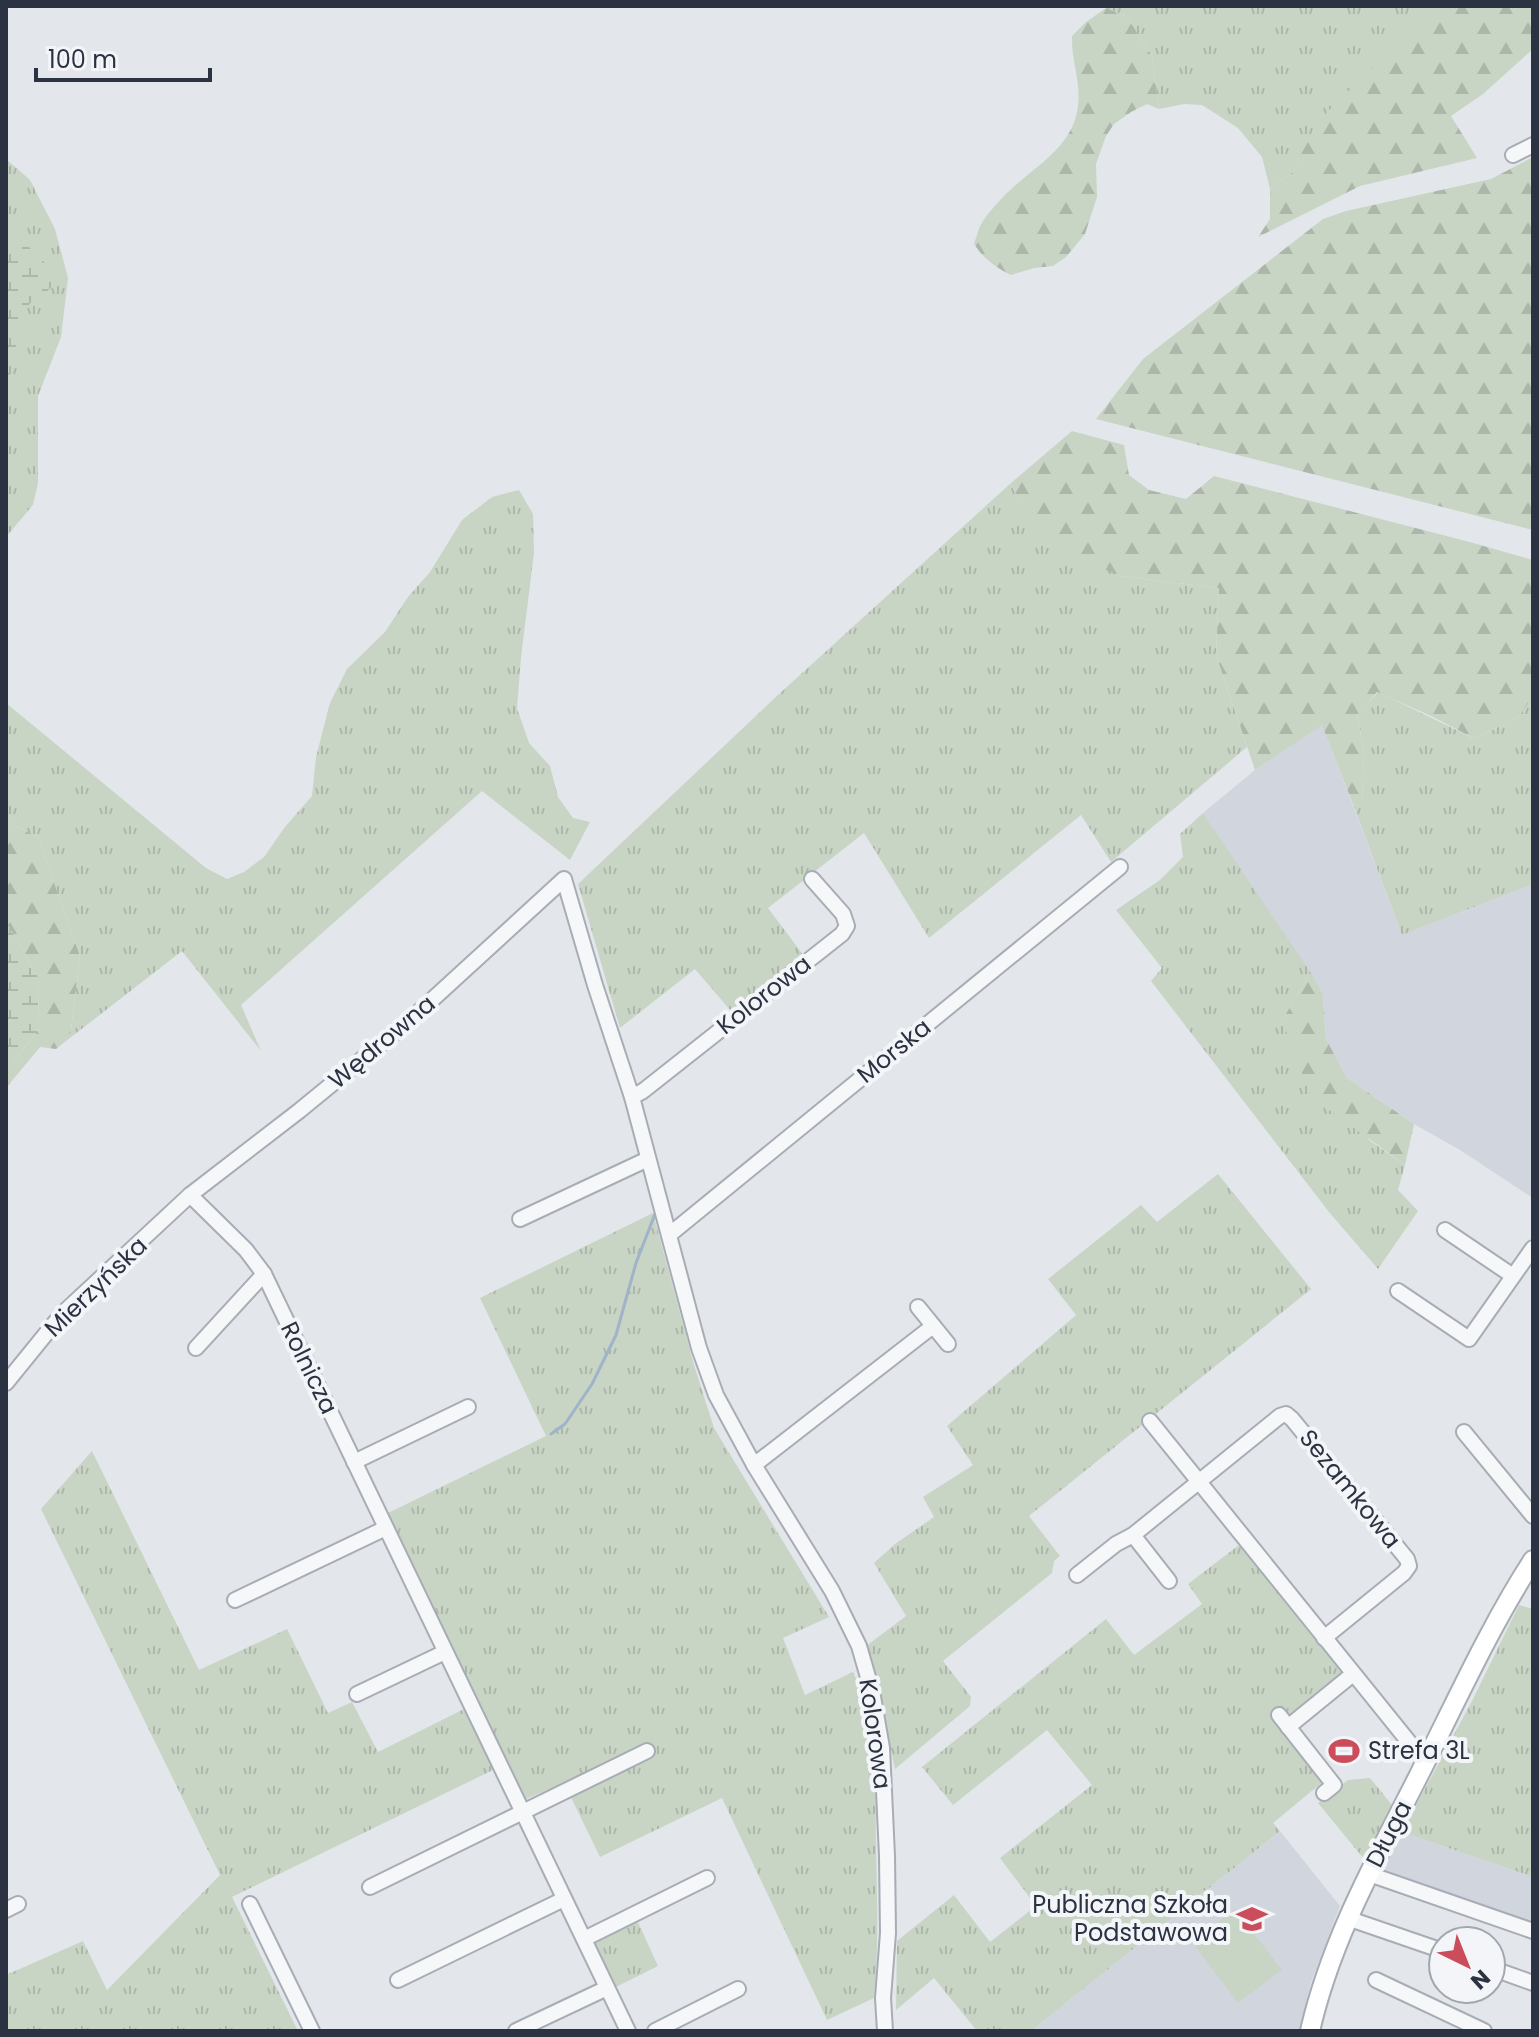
<svg xmlns="http://www.w3.org/2000/svg" width="1539" height="2037" font-family="Poppins,sans-serif">
	<style>
		.built { fill: #d1d5dd }
		.grass { fill: url(#grass-tufts) }
		.forest { fill: url(#forest-firs) }
		.wetland { fill: url(#wetland-marsh) }
		.pitch { fill: #c8d5c5 }
		.lines { fill: none; stroke-linecap: round; stroke-linejoin: round }
		.stream { stroke: #a0b3ca; stroke-width: 3 }
		.street-casing { stroke: #a8adb5; stroke-width: 18 }
		.secondary-casing { stroke: #a8adb5; stroke-width: 22 }
		.street { stroke: #f6f7f9; stroke-width: 14 }
		.secondary { stroke: #fff; stroke-width: 18 }
		.labels { text-anchor: middle; stroke-width: 8; stroke-linejoin: round; paint-order: stroke }
		.street-label { font-size: 24px; fill: #2b3343; stroke: #f3f5f8 }
		.poi-label { font-size: 24px; fill: #2b3343; stroke: #f3f5f8; text-anchor: start }
	</style>
	<defs>
		<pattern id="grass-tufts" width="24" height="20" patternUnits="userSpaceOnUse" patternTransform="scale(2)"><rect width="24" height="20" fill="#c8d5c5"/><path d="M3 7l-1-3M5 7V3M7 7l1-3M15 17l-1-3M17 17v-4M19 17l1-3" fill="none" stroke="#acb7aa"/></pattern>
		<pattern id="forest-firs" width="22" height="20" patternUnits="userSpaceOnUse" patternTransform="scale(2)"><rect width="22" height="20" fill="#c8d5c5"/><path d="M5 1l3.5 6h-7zM16 11l3.5 6h-7z" fill="#acb7aa"/></pattern>
		<pattern id="wetland-marsh" width="20" height="14" patternUnits="userSpaceOnUse" patternTransform="scale(2)"><rect width="20" height="14" fill="#c8d5c5"/><path d="M1 5h8M5 5V1M11 12h8M15 12V8" fill="none" stroke="#acb7aa"/></pattern>
	</defs>
	<rect width="100%" height="100%" fill="#e3e6eb"/>
	<g class="built">
		<path d="M 1322,724 L 1402,935 L 1533,884 L 1533,1198 L 1460,1150 L 1414,1124 L 1347,1078 L 1326,1039 L 1323,993 L 1203,813 L 1255,770 Z"/>
		<path d="M 1280,1831 L 1340,1906 L 1311,1982 L 1299,2031 L 1031,2031 Z"/>
		<path d="M 1402,1832 L 1533,1877 L 1533,1936 L 1376,1882 Z"/>
	</g>
	<g class="grass">
		<path d="M 1110,6 L 1437,6 L 1302,165 L 1270,189 L 1262,157 L 1238,128 L 1202,105 L 1184,104 L 1159,109 L 1152,56 L 1127,17 L 1106,8 Z"/>
		<path d="M 6,159 L 30,180 L 55,229 L 68,278 L 61,337 L 38,396 L 38,483 L 33,505 L 6,537 Z"/>
		<path d="M 1011,483 L 1017,498 L 1119,576 L 1219,588 L 1216,655 L 1247,747 L 1111,862 L 1081,815 L 929,938 L 864,833 L 768,908 L 804,956 L 731,1011 L 695,969 L 620,1028 L 578,884 L 778,695 Z"/>
		<path d="M 519,490 L 533,514 L 534,553 L 521,657 L 517,708 L 529,743 L 550,766 L 558,797 L 573,818 L 590,822 L 570,860 L 482,791 L 241,1005 L 261,1051 L 182,951 L 70,1038 L 80,956 L 38,837 L 6,821 L 6,703 L 206,868 L 227,879 L 244,872 L 264,857 L 285,827 L 312,796 L 316,757 L 330,703 L 347,669 L 385,632 L 408,597 L 430,572 L 462,520 L 492,497 Z"/>
		<path d="M 1378,692 L 1475,739 L 1519,716 L 1533,697 L 1533,884 L 1402,935 L 1354,807 L 1362,802 L 1364,752 L 1357,714 Z"/>
		<path d="M 1203,813 L 1311,973 L 1282,1020 L 1369,1140 L 1405,1165 L 1398,1190 L 1418,1211 L 1378,1269 L 1329,1212 L 1151,981 L 1162,968 L 1116,910 L 1160,880 L 1183,857 L 1180,834 Z"/>
		<path d="M 1218,1174 L 1311,1289 L 1029,1516 L 1060,1556 L 1054,1561 L 1052,1573 L 943,1661 L 971,1697 L 970,1706 L 895,1769 L 873,1665 L 865,1647 L 906,1616 L 874,1563 L 895,1544 L 934,1517 L 923,1497 L 973,1465 L 947,1426 L 1076,1315 L 1048,1279 L 1141,1205 L 1157,1222 Z"/>
		<path d="M 653,1213 L 694,1365 L 714,1428 L 829,1617 L 783,1638 L 805,1695 L 853,1672 C 879,1727 875,1790 876,1849 C 877,1899 879,1948 874,1998 L 827,2020 L 722,1798 L 600,1857 L 564,1783 L 526,1799 L 507,1763 L 386,1514 L 546,1436 L 480,1298 Z"/>
		<path d="M 92,1451 L 199,1670 L 287,1629 L 328,1713 L 352,1702 L 378,1752 L 464,1709 L 493,1770 L 232,1897 L 298,2031 L 6,2031 L 6,1975 L 83,1941 L 107,1990 L 220,1875 L 41,1509 Z"/>
		<path d="M 1239,1545 L 1344,1672 L 1280,1725 L 1325,1780 L 1273,1823 L 1280,1831 L 1031,2031 L 977,2031 L 934,1978 L 896,2010 L 897,1941 L 954,1895 L 990,1942 L 1036,1906 L 1000,1858 L 1092,1785 L 1047,1730 L 953,1805 L 922,1767 L 1106,1619 L 1134,1655 L 1202,1604 L 1188,1584 Z"/>
		<path d="M 1519,1605 L 1533,1609 L 1533,1877 L 1402,1832 L 1473,1699 Z"/>
		<path d="M 1370,1778 L 1392,1805 L 1364,1859 L 1318,1803 L 1348,1780 Z"/>
		<path d="M 636,1918 L 658,1966 L 614,1988 L 592,1940 Z"/>
	</g>
	<g class="forest">
		<path d="M 1437,6 L 1533,6 L 1533,49 L 1483,94 L 1451,116 L 1477,158 L 1360,186 L 1258,237 L 1270,219 L 1270,189 L 1302,165 L 1301,149 L 1327,112 Z"/>
		<path d="M 1106,8 L 1127,17 L 1152,56 L 1159,109 L 1147,104 L 1131,112 L 1114,124 L 1106,136 L 1096,164 L 1097,197 L 1085,234 L 1066,257 L 1053,266 L 1034,268 L 1011,275 C 995,267 984,259 974,244 C 976,238 978,231 980,226 C 986,215 998,202 1007,193 C 1031,169 1067,151 1076,116 C 1084,87 1071,64 1072,36 L 1086,22 Z"/>
		<path d="M 1533,157 L 1533,530 L 1096,419 L 1143,359 L 1323,219 L 1346,211 L 1491,179 Z"/>
		<path d="M 1072,431 L 1124,445 L 1129,475 L 1149,490 L 1186,499 L 1214,476 L 1466,541 L 1533,560 L 1533,697 L 1519,716 L 1475,739 L 1431,716 L 1377,692 L 1357,715 L 1364,752 L 1362,803 L 1354,807 L 1322,725 L 1255,770 L 1216,655 L 1219,588 L 1119,576 L 1074,555 L 1017,498 L 1011,483 Z"/>
		<path d="M 6,821 L 38,837 L 80,956 L 70,1038 L 56,1049 L 40,1047 L 6,1088 L 6,1071 L 39,1029 L 38,977 L 6,922 Z"/>
		<path d="M 1311,973 L 1323,994 L 1326,1039 L 1347,1078 L 1414,1124 L 1405,1165 L 1311,1097 L 1282,1020 Z"/>
	</g>
	<g class="wetland">
		<path d="M 6,214 L 8,218 L 7,234 C 12,239 17,239 24,243 C 33,250 58,272 52,285 C 49,293 38,295 32,301 C 29,304 26,308 24,311 L 6,388 Z"/>
		<path d="M 6,922 L 38,977 L 39,1029 L 6,1071 Z"/>
	</g>
	<path class="pitch" d="M 1235,1909 L 1282,1970 L 1238,2003 L 1192,1942 Z"/>
	<g class="lines">
		<path class="stream" d="M 551,1434 L 565,1424 L 592,1384 L 616,1335 L 636,1263 L 655,1214"/>
		<g class="street-casing">
			<g id="street">
				<path d="M 1513,155 L 1533,145"/>
				<path d="M 632,1097 L 643,1091 L 842,934 L 847,926 L 843,914 L 812,879"/>
				<path d="M 190,1195 L 246,1250 L 264,1274 L 628,2031"/>
				<path d="M 520,1219 L 648,1159"/>
				<path d="M 1445,1230 L 1513,1276"/>
				<path d="M 669,1235 L 1120,867"/>
				<path d="M 1398,1291 L 1469,1339 L 1533,1248"/>
				<path d="M 918,1307 L 948,1344"/>
				<path d="M 196,1348 L 264,1274"/>
				<path d="M 6,1383 L 62,1314 L 190,1195 L 299,1111 L 410,1020 L 564,879 L 595,985 L 632,1097 L 699,1348 L 716,1395 L 754,1465 L 832,1591 L 859,1646 L 872,1691 L 882,1748 L 887,1856 L 888,1933 L 883,1998 L 885,2031"/>
				<path d="M 1150,1421 L 1421,1757 L 1427,1760"/>
				<path d="M 1464,1432 L 1533,1516"/>
				<path d="M 354,1462 L 468,1407"/>
				<path d="M 754,1465 L 933,1326"/>
				<path d="M 1133,1535 L 1169,1581"/>
				<path d="M 1077,1575 L 1116,1544 L 1133,1535 L 1280,1416 L 1286,1414 L 1292,1419 L 1407,1559 L 1409,1566 L 1404,1573 L 1324,1638"/>
				<path d="M 235,1600 L 386,1528"/>
				<path d="M 357,1694 L 445,1652"/>
				<path d="M 1279,1715 L 1334,1785 L 1324,1793"/>
				<path d="M 1288,1727 L 1353,1674"/>
				<path d="M 1369,1874 L 1533,1931"/>
				<path d="M 370,1887 L 647,1751"/>
				<path d="M 250,1904 L 312,2031"/>
				<path d="M 6,1910 L 18,1904"/>
				<path d="M 1347,1918 L 1443,1951"/>
				<path d="M 584,1939 L 707,1878"/>
				<path d="M 1491,1968 L 1533,1983"/>
				<path d="M 398,1980 L 564,1899"/>
				<path d="M 1376,1980 L 1484,2031"/>
				<path d="M 516,2031 L 607,1988"/>
				<path d="M 655,2031 L 738,1989"/>
			</g>
		</g>
		<g class="secondary-casing">
			<path id="secondary" d="M 1310,2031 C 1331,1939 1377,1858 1419,1775 C 1456,1702 1489,1628 1533,1560"/>
		</g>
		<use href="#street" class="street"/>
		<use href="#secondary" class="secondary"/>
	</g>
	<defs>
		<g id="stadium-bare" transform="scale(2.4)"><path d="M0-5a6.5 5 0 1 0 0 10a6.5 5 0 1 0 0-10ZM-3.5-1.8h7v3.6h-7Z" fill="#cb4d5c" stroke="#f3f5f8" stroke-width="2.5" paint-order="stroke"/></g>
		<g id="school-bare" transform="scale(2.4)"><path d="M0-5L7-2L0 1L-7-2ZM-4 1L0 2.5L4 1V4Q0 6-4 4Z" fill="#cb4d5c" stroke="#f3f5f8" stroke-width="2.5" paint-order="stroke"/></g>
	</defs>
	<g fill-rule="evenodd">
		<use href="#stadium-bare" x="1344" y="1751"/>
		<use href="#school-bare" x="1252" y="1919"/>
	</g>
	<g class="labels">
		<g class="street-label">
			<text transform="translate(764 995) rotate(-38)" y="8">Kolorowa</text>
			<text transform="translate(382 1042) rotate(-40)" y="8">Wędrowna</text>
			<text transform="translate(894 1051) rotate(-39)" y="8">Morska</text>
			<text transform="translate(96 1287) rotate(-44)" y="8">Mierzyńska</text>
			<text transform="translate(309 1368) rotate(64)" y="8">Rolnicza</text>
			<text transform="translate(1350 1489) rotate(51)" y="8">Sezamkowa</text>
			<text transform="translate(875 1734) rotate(82)" y="8">Kolorowa</text>
			<text transform="translate(1389 1834) rotate(-63)" y="8">Długa</text>
		</g>
		<g class="poi-label">
			<text x="1368" y="1759">Strefa 3L</text>
			<text x="1228" y="1913" text-anchor="end">Publiczna Szkoła<tspan x="1228" dy="28">Podstawowa</tspan></text>
		</g>
	</g>
	<rect width="1539" height="2037" fill="none" stroke="#2b3343" stroke-width="16"/>
	<g transform="translate(1467 1965) rotate(137)"><circle r="38" fill="#f3f5f8" stroke="#a3a7b0" stroke-width="2"/>
	<path d="M0-6L14 30L0 20L-14 30Z" fill="#cb4d5c"/>
	<text y="-12" font-size="22" font-weight="bold" text-anchor="middle" fill="#2b3343">N</text>
	</g>
	<path d="M36 68v12h174v-12" fill="none" stroke="#2b3343" stroke-width="4"/>
	<text x="48" y="68" font-size="24" fill="#2b3343" stroke="#f3f5f8" stroke-width="6" paint-order="stroke">100 m</text>
</svg>
